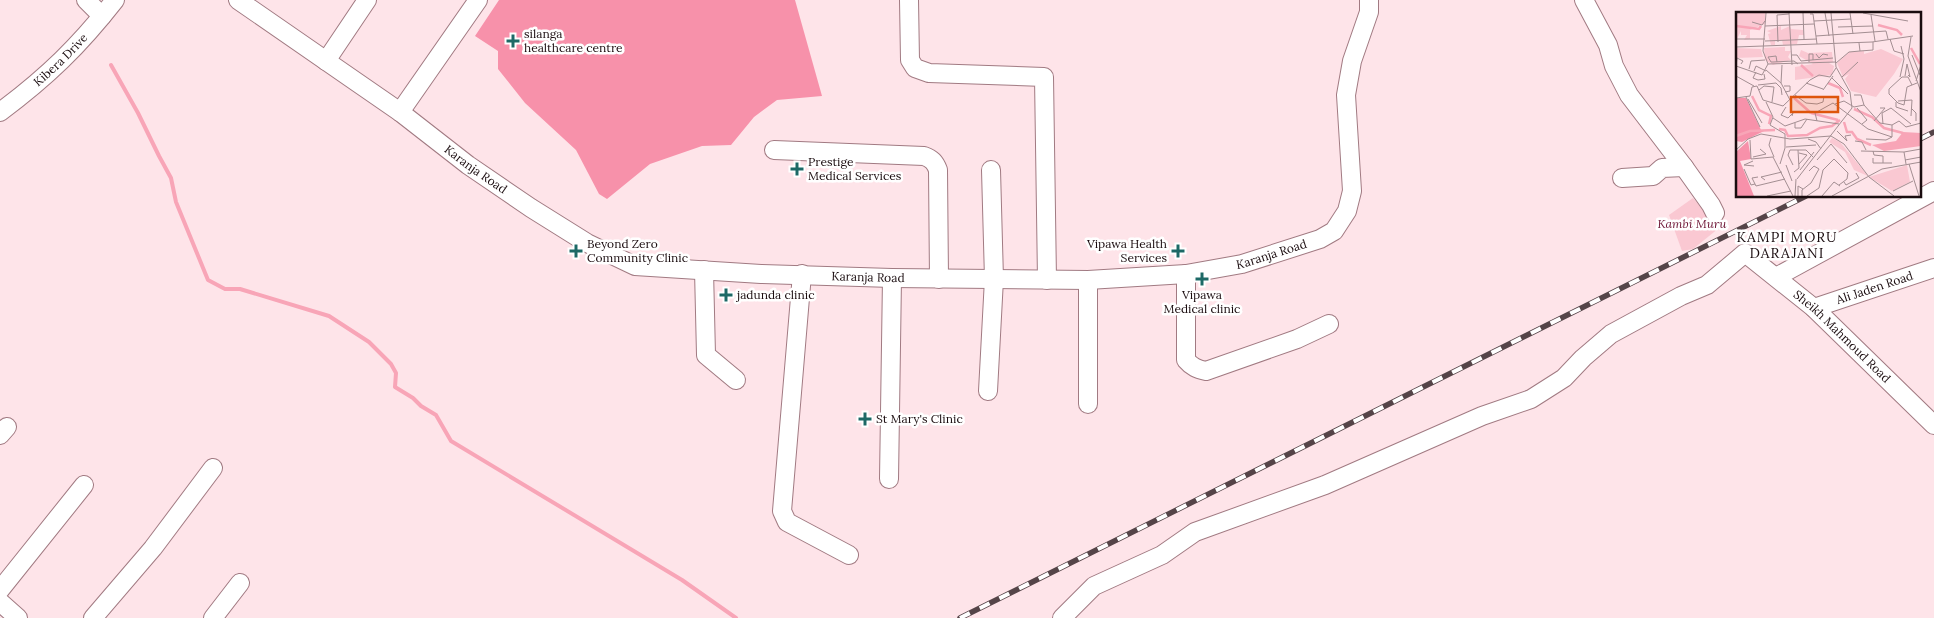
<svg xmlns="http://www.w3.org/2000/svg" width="1934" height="618" font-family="Lora,serif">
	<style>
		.green { fill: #fac8d2 }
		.forest { fill: #f791aa }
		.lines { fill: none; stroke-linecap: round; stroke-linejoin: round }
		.stream { stroke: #f8a5b7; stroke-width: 4 }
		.minor-casing { stroke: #a17a82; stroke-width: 20 }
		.minor { stroke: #fff; stroke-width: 18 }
		.rail-casing { stroke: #554448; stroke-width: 5.5 }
		.rail { stroke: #fff; stroke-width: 4; stroke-dasharray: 11; stroke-linecap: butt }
		.poi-dot { fill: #1d6966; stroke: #fff; stroke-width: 2 }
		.labels { text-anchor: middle; stroke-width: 5; stroke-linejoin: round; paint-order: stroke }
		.poi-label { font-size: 12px; fill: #1a0c0f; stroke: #fff; text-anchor: start }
		.street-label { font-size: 12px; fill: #1a0c0f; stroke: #fff }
		.park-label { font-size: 12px; font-style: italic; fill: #6e1535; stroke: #fff }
		.neighbourhood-label { font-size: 14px; letter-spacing: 1px; fill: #1a0c0f; stroke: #fff }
		.inset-river { fill: none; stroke: #f8a5b7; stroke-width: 2.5 }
		.inset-road { fill: none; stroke: #a38e92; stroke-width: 1 }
		.view { fill: #de550c; fill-opacity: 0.15; stroke: #de550c; stroke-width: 2.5 }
		.inset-edge { fill: none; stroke: #1a0c0f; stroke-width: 2.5 }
	</style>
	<rect width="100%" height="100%" fill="#fee4e9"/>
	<path class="green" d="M 1693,198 L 1719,228 L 1693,249 L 1682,251 L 1669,215 Z"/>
	<path class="forest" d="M 499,0 L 795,0 L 822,96 L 777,100 L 754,117 L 731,145 L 702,146 L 650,164 L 607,199 L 599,194 L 576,150 L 525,103 L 498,69 L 498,51 L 475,36 Z"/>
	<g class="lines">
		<path class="stream" d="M 111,65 L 138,113 L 159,156 L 171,178 L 176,202 L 208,280 L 225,289 L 240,289 L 329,316 L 369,342 L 391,364 L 396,373 L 395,387 L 413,398 L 421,406 L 436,415 L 451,441 L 682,580 L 736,618"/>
		<g class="minor-casing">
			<g id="minor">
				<path d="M 86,0 L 102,16"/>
				<path id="s1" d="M 238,0 L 358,83 L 400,112 L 468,165 L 531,208 L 587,243 L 635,266 L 761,274 L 892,278 L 1088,280 L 1186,274 L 1242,264 L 1320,239 L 1334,231 L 1347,211 L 1352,191 L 1346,95 L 1352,61 L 1369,12 L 1369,0"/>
				<path d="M 909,0 L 910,60 L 915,68 L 929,73 L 1044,77 L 1047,280"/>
				<path d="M 1584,0 L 1608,45 L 1614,66 L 1629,95 L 1684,167 L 1711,205 L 1715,213"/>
				<path d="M 326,61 L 367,0"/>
				<path id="s2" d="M 0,112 C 47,77 79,46 115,0"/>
				<path d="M 400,112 L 478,0"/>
				<path d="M 774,150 L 924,156 C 932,159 935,162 938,170 L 939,279"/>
				<path d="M 1622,178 L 1653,176 L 1662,168 L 1684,167"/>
				<path d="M 704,270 L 706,355 L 736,380"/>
				<path d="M 802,274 L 782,511 L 787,522 L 849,555"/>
				<path d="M 1186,274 L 1186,360 C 1192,367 1197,369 1206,371 L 1297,339 L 1329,324"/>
				<path d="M 1776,277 L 1934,191"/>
				<path d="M 1088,280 L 1088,404"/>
				<path id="s3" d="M 1814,308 L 1934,268"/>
				<path d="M 988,391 L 994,279 L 991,170"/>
				<path d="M 0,435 L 7,427"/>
				<path d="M 889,479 L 892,278"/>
				<path d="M 0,590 L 84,485"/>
				<path d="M 0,602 L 18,618"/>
				<path d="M 93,618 L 153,548 L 213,468"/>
				<path d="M 213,618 L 240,583"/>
				<path id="s4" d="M 1062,618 L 1094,586 L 1162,555 L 1195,532 L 1325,485 L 1482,416 L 1531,399 L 1564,378 L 1583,358 L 1611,334 L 1681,296 L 1707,285 L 1745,253 L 1814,308 L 1934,425"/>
			</g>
		</g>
		<use href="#minor" class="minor"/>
		<g class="rail-casing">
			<g id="rail">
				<path d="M 1920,139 L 1934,132"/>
				<path d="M 960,618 L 1806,196"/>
			</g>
		</g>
		<use href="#rail" class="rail"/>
	</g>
	<g class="poi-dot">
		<path d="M510.5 33.5h5v5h5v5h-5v5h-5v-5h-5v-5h5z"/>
		<path d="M794.5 161.5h5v5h5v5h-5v5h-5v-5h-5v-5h5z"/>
		<path d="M573.5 243.5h5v5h5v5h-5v5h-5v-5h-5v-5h5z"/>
		<path d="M1175.5 243.5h5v5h5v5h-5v5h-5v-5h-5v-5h5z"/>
		<path d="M1199.5 271.5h5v5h5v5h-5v5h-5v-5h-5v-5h5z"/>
		<path d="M723.5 287.5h5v5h5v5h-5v5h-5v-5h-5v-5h5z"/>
		<path d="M862.5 411.5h5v5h5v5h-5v5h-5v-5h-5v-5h5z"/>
	</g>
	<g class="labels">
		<g class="poi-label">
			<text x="524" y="38">silanga<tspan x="524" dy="14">healthcare centre</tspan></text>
			<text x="808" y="166">Prestige<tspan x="808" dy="14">Medical Services</tspan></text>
			<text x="587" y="248">Beyond Zero<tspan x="587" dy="14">Community Clinic</tspan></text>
			<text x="1167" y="248" text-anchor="end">Vipawa Health<tspan x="1167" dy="14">Services</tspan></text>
			<text x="737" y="299">jadunda clinic</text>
			<text x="1202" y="299" text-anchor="middle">Vipawa<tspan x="1202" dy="14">Medical clinic</tspan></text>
			<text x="876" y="423">St Mary's Clinic</text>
		</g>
		<g class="street-label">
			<text dy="4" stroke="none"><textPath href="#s2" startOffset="80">Kibera Drive</textPath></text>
			<text dy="4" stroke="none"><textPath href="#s1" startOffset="292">Karanja Road</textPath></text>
			<text dy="4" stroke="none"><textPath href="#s1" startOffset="1118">Karanja Road</textPath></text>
			<text dy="4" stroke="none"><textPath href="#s1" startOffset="712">Karanja Road</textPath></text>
			<text dy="4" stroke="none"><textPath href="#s3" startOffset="64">Ali Jaden Road</textPath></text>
			<text dy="4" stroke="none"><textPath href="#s4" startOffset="911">Sheikh Mahmoud Road</textPath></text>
		</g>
		<g class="park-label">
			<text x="1692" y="228">Kambi Muru</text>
		</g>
		<g class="neighbourhood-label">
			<text x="1787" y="242">KAMPI MORU<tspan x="1787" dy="16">DARAJANI</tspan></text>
		</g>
	</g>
	<g transform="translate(1736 12)">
		<rect width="185" height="185" fill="#fee4e9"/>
		<path d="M 0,1 L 29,1 L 29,12 L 14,18 L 14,27 L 8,28 L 11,23 L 5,23 L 5,19 L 1,27 ZM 45,14 L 45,18 L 54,14 L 55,17 L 67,18 L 68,23 L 63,23 L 61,32 L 47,33 L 46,28 L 39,28 L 39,33 L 35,33 L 32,22 L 35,21 L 31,19 ZM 49,35 L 49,39 L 55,39 L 52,45 L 55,48 L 37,53 L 29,48 L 28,36 ZM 0,36 L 25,37 L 27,45 L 0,46 ZM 145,37 L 167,47 L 158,62 L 140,85 L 115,79 L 109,67 L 113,62 L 107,65 L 101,51 L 113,40 L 128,39 L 128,42 ZM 65,38 L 72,41 L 96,40 L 97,50 L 93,51 L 98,54 L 96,63 L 59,68 L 59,55 L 77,52 L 63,44 ZM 96,126 L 104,130 L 132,164 L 118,158 L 109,140 L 93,130 ZM 171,153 L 174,170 L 156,179 L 133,165 Z" fill="#fac8d2"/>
		<path d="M 0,86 L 10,86 L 25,118 L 30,118 L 6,130 L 0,129 ZM 12,129 L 15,147 L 4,149 L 18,184 L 0,184 L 0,140 Z" fill="#f791aa"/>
		<path d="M 167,120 L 185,121 L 185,134 L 148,139 L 136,133 L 160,129 Z" fill="#f8a5b7"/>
		<path class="inset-river" d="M 142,13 L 161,18 L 166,23M 0,14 L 23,17 L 25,14M 175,36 L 184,52M 65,53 L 77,64M 92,71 L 104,76 L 107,85M 16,84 L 23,98 L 35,104 L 33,112M 58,86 L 75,101M 118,97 L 136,105 L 148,116 L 167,121M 75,101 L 102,108M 108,110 L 111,120 L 116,120 L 121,127 L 135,133M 43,117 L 49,118 L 52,124 L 71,123 L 84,116 L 96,114 L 104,108M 0,124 L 14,119 L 39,118"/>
		<path class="inset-road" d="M 30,1 L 27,39 L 32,52 L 100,50M 53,1 L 56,53M 67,1 L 68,27M 89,1 L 93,24M 114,1 L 117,22M 127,1 L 172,9M 74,2 L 77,2 L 81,32M 135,3 L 139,29M 78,9 L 115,7M 16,10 L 26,13 L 29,9M 29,14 L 78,12M 102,15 L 137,14M 80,24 L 150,19 L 152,27M 175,25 L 172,44 L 185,80M 0,27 L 29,27M 154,27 L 158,39 L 168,42M 29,29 L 81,27M 42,30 L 41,3 L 53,2M 0,35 L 136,30 L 177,24M 124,39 L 137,38 L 137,30M 80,42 L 83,46 L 87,42 L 92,43M 56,43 L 61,43 L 65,49 L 97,46M 176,43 L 184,63M 41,50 L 40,44 L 32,45 L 35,50 L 37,50 L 58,49 L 62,52M 73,50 L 73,42 L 77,42 L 77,48M 100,51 L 113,40 L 124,39 L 123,31M 0,54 L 26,63 L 32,52M 0,54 L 1,46 L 7,49 L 5,52M 13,57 L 15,49 L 29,48M 30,58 L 45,71 L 54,88M 18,59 L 20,54 L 30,59M 20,60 L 17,66 L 22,68 L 29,67 L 28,62M 0,64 L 18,74M 169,64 L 171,52 L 174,65 L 172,63M 106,65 L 122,50M 164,65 L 168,47 L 165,34M 96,66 L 112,82M 180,69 L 185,53M 45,71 L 46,53M 70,71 L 87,77M 22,73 L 40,71 L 45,76 L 46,83M 176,73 L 172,65 L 166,65 L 153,77 L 153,82 L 162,91 L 168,93 L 171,75 L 181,71M 21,74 L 27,88 L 47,94 L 74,68 L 83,63 L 94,65 L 100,56M 48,74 L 54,74 L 54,79 L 49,80M 23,78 L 28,74 L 38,75 L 36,90M 87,78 L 97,64M 59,83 L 70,91 L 81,92 L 87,90 L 88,84M 118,83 L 125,83 L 128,93M 10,85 L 24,115M 0,86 L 14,84 L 16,75 L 21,74M 12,87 L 26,111M 162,89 L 176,88 L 175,104M 30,90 L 37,105 L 34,113 L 49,122 L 49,136 L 44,152M 160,90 L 160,95 L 172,99M 99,92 L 108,89 L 118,95 L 128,93 L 144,111 L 156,113M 50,95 L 45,103 L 52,106 L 57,101 L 56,104M 121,96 L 131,108 L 126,112M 175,96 L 180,101 L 180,109M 37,106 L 49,114 L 69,107 L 103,112M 81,109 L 79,101 L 97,91 L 132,117 L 156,125 L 156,113 L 163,109 L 170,115 L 185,111M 138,109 L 149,96 L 144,96M 59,111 L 59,116 L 65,116 L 71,107M 147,112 L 146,101 L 155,96 L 175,112M 101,119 L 111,129 L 109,124 L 115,123M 35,126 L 33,133 L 38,145M 72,127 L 80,130 L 85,137M 130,127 L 150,128 L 156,125M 14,128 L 15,147 L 37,145 L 57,184M 119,129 L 126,130 L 130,138M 50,135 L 80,133M 0,138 L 12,127 L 25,122 L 54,127 L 95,124 L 108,132 L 133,165 L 158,184M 125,139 L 168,140 L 170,152M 137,139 L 138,143 L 147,144 L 147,151M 168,140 L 185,137M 63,141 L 71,143 L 63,152M 17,145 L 30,142 L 24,137M 137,146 L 137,151 L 156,151M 81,148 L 95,132 L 111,151M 169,148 L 185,145M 17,149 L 8,153 L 18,154M 173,152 L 183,184M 50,153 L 56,169M 57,153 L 52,143 L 54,138 L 70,138 L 77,145M 8,157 L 15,173 L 19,172M 64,158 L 78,140M 58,160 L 63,156 L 62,138M 22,165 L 16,166 L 20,174 L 49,167M 61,167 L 116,96 L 114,80 L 100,55 L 95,1M 29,168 L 25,165 L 46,160M 108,170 L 110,173 L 123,166 L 120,161M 157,179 L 177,169M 31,184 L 55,179M 59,184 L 60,167M 62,184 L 62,174 L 67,177M 66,184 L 66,178 L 75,171 L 83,157 L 78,154 L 73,159M 71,184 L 83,176 L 87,158 L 98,147 L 112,161 L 111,167 L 103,173M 86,184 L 98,170 L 104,174M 96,184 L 146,157 L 185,150"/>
		<path class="view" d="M 55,85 L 102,85 L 102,100 L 55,100 Z"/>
		<rect width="185" height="185" class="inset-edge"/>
	</g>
</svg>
